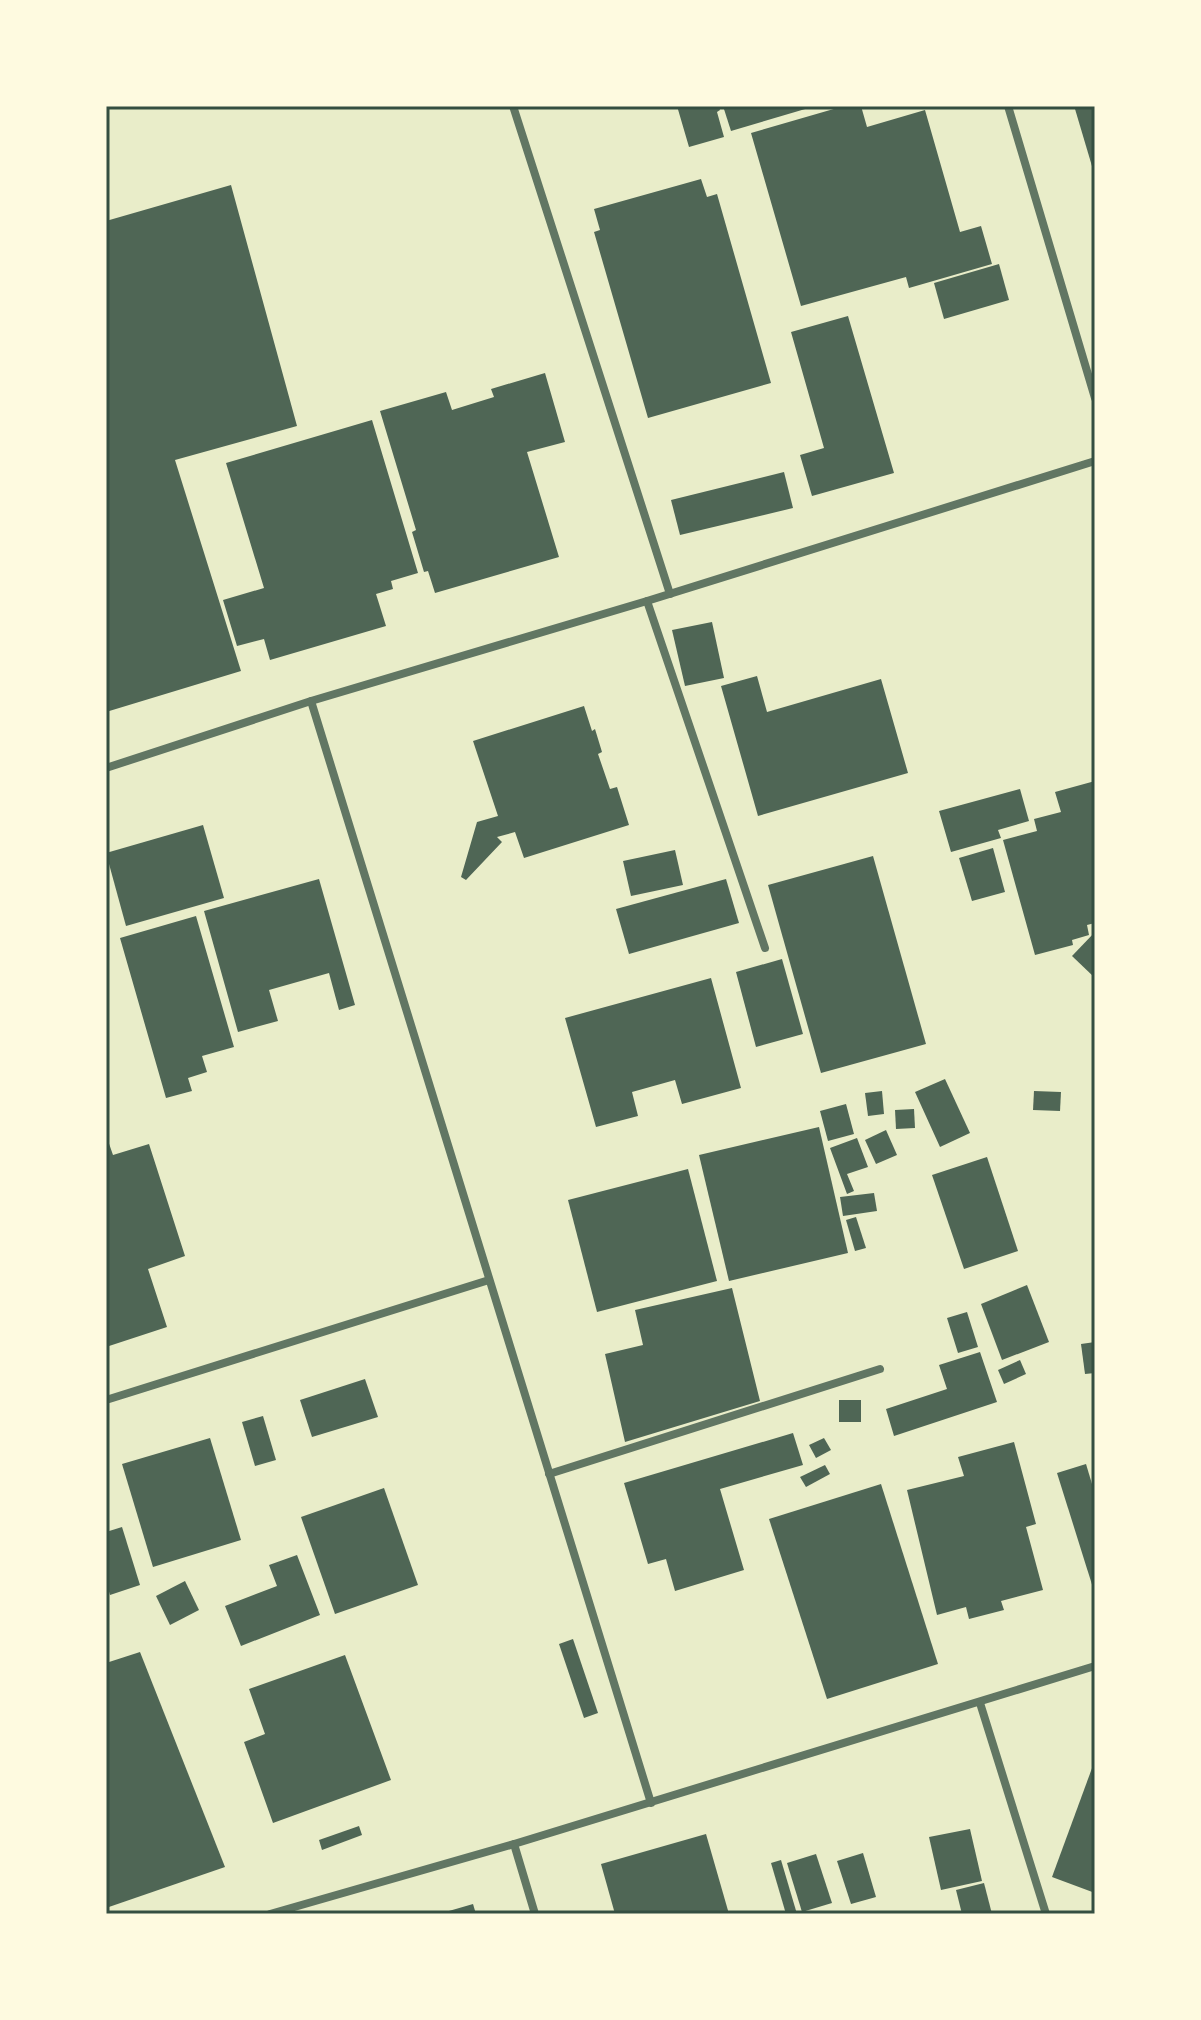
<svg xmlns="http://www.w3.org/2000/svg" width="1201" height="2020" font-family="Cabin,sans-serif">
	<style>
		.building { fill: #4f6655 }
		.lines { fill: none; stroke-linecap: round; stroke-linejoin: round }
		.minor { stroke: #617663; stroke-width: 8 }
		.neatline { fill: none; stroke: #344e41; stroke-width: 3 }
	</style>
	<rect width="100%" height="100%" fill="#e9edc9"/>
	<g class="building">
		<path d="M 677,106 L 719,106 L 720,110 L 717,112 L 724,137 L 689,147 Z"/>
		<path d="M 723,106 L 812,106 L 812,107 L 731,131 Z"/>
		<path d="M 844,106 L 861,106 L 867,127 L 925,110 L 960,232 L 981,226 L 992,264 L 909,288 L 906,277 L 801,306 L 751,133 Z"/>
		<path d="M 1085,106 L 1095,106 L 1094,173 L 1075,109 Z"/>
		<path d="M 701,179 L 707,197 L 717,194 L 771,383 L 648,418 L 594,232 L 600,230 L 594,209 Z"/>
		<path d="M 231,185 L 297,426 L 175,460 L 241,671 L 106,712 L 106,221 Z"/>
		<path d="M 999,264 L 1009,300 L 944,319 L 934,283 Z"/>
		<path d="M 848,316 L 894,473 L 812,496 L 800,455 L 824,448 L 791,332 Z"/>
		<path d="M 545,373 L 565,442 L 527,452 L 559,557 L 435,593 L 428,571 L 424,572 L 412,532 L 416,530 L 380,411 L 446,392 L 452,410 L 494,397 L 491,389 Z"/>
		<path d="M 372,420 L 418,573 L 391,581 L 393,589 L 376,594 L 386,626 L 270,660 L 264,639 L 237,646 L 223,600 L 264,588 L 226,463 Z"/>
		<path d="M 784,472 L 793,508 L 680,535 L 671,500 Z"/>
		<path d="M 712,622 L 724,678 L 685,686 L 672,630 Z"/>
		<path d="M 757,676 L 767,712 L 881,679 L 908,773 L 758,816 L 721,686 Z"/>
		<path d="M 584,706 L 592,731 L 595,729 L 602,752 L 598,754 L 610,789 L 617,787 L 629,825 L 524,858 L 515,832 L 497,837 L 502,842 L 466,880 L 461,877 L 477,822 L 498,816 L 473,741 Z"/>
		<path d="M 1095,781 L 1095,923 L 1087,925 L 1089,935 L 1072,940 L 1073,945 L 1035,955 L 1003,840 L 1037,831 L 1034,819 L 1061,812 L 1055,792 Z"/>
		<path d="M 1020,789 L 1029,821 L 998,830 L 1001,838 L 951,852 L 939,811 Z"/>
		<path d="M 203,825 L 224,898 L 126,926 L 106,853 Z"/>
		<path d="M 993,848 L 1005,892 L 972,901 L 959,858 Z"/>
		<path d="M 675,850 L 683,885 L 631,896 L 623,861 Z"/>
		<path d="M 873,856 L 926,1044 L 821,1073 L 768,885 Z"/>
		<path d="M 319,879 L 355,1005 L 339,1010 L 329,973 L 269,990 L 278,1021 L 238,1032 L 204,911 Z"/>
		<path d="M 726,879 L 739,923 L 629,954 L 616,909 Z"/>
		<path d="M 196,916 L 234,1047 L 202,1056 L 207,1072 L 188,1078 L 192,1091 L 166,1098 L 120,938 Z"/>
		<path d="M 1095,932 L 1095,978 L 1072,956 Z"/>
		<path d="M 782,959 L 803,1034 L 756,1047 L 736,972 Z"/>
		<path d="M 711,978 L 741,1088 L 682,1104 L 675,1080 L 632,1092 L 638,1116 L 596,1127 L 565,1018 Z"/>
		<path d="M 945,1079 L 970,1133 L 940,1147 L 915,1092 Z"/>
		<path d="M 882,1091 L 884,1114 L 868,1116 L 865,1093 Z"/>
		<path d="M 1034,1091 L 1061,1092 L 1060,1111 L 1033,1110 Z"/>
		<path d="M 846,1104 L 854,1134 L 828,1141 L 820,1111 Z"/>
		<path d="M 914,1109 L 915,1128 L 896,1129 L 895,1110 Z"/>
		<path d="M 819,1127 L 848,1253 L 729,1281 L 699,1155 Z"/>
		<path d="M 886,1130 L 897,1155 L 876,1164 L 865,1140 Z"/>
		<path d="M 106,1135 L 113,1155 L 149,1144 L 185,1256 L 148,1269 L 167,1327 L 106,1347 Z"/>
		<path d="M 857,1138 L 868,1167 L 847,1174 L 854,1191 L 847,1194 L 830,1148 Z"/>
		<path d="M 987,1157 L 1018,1251 L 964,1269 L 932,1175 Z"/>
		<path d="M 688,1169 L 717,1281 L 597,1312 L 568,1200 Z"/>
		<path d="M 874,1193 L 877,1211 L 843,1216 L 840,1197 Z"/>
		<path d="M 856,1217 L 866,1248 L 855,1251 L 846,1220 Z"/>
		<path d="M 1027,1285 L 1049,1342 L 1002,1360 L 981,1304 Z"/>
		<path d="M 732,1288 L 760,1401 L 625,1442 L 605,1354 L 643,1345 L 635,1310 Z"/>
		<path d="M 967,1312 L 978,1347 L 958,1353 L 947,1318 Z"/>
		<path d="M 1095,1342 L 1095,1373 L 1085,1374 L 1081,1344 Z"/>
		<path d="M 980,1352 L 997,1402 L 894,1436 L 886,1409 L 947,1389 L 939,1365 Z"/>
		<path d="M 1020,1360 L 1026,1374 L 1004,1384 L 998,1370 Z"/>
		<path d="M 365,1379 L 378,1417 L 312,1437 L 300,1400 Z"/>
		<rect x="839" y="1400" width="22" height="22"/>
		<path d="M 263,1416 L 276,1460 L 255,1466 L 242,1422 Z"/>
		<path d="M 793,1433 L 803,1465 L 720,1489 L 744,1570 L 675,1591 L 666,1559 L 648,1564 L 624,1483 Z"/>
		<path d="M 210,1438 L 241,1540 L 153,1567 L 122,1464 Z"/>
		<path d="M 824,1438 L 831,1450 L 816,1458 L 809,1445 Z"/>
		<path d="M 1014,1442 L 1036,1524 L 1026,1527 L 1043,1590 L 1001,1601 L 1004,1610 L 969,1619 L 966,1607 L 937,1615 L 907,1490 L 964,1476 L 958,1457 Z"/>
		<path d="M 1086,1464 L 1095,1494 L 1094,1591 L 1057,1473 Z"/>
		<path d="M 825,1465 L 830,1474 L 806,1487 L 800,1477 Z"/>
		<path d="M 881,1484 L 938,1664 L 827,1699 L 769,1519 Z"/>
		<path d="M 384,1488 L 418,1585 L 335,1614 L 301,1517 Z"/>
		<path d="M 122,1527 L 140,1585 L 110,1595 L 106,1581 L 106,1532 Z"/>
		<path d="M 297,1555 L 320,1615 L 241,1646 L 225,1606 L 277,1586 L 269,1565 Z"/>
		<path d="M 185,1581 L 199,1610 L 170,1625 L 156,1596 Z"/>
		<path d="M 573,1639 L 598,1713 L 584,1718 L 559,1644 Z"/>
		<path d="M 140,1652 L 225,1867 L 106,1908 L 106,1663 Z"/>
		<path d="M 345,1655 L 391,1780 L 273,1823 L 244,1742 L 265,1734 L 249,1689 Z"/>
		<path d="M 1095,1760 L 1095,1893 L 1052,1877 Z"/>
		<path d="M 359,1826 L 362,1835 L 322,1850 L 319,1840 Z"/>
		<path d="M 970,1829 L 982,1881 L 941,1890 L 929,1837 Z"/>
		<path d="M 706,1834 L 729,1914 L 615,1914 L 601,1864 Z"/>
		<path d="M 863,1853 L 876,1897 L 851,1904 L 837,1861 Z"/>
		<path d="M 816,1854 L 832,1903 L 802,1912 L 787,1863 Z"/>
		<path d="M 781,1860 L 797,1914 L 786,1914 L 771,1863 Z"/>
		<path d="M 984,1883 L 992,1914 L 962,1914 L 956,1890 Z"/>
		<path d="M 473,1904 L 476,1914 L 442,1914 L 442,1913 Z"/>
	</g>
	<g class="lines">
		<g class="minor">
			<path d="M 513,106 L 670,594"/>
			<path d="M 1008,106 L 1095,398"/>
			<path d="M 647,601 L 765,948"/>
			<path d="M 311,701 L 651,1803"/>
			<path d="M 106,768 L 311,701 L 647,601 L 1095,461"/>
			<path d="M 106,1400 L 489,1280"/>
			<path d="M 549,1474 L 880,1369"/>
			<path d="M 980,1703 L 1046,1914"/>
			<path d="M 514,1844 L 535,1914"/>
			<path d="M 270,1914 L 514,1844 L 1095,1666"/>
		</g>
	</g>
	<rect width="1201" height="2020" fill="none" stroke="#fefae0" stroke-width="216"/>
	<rect x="108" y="108" width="985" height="1804" class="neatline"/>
</svg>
